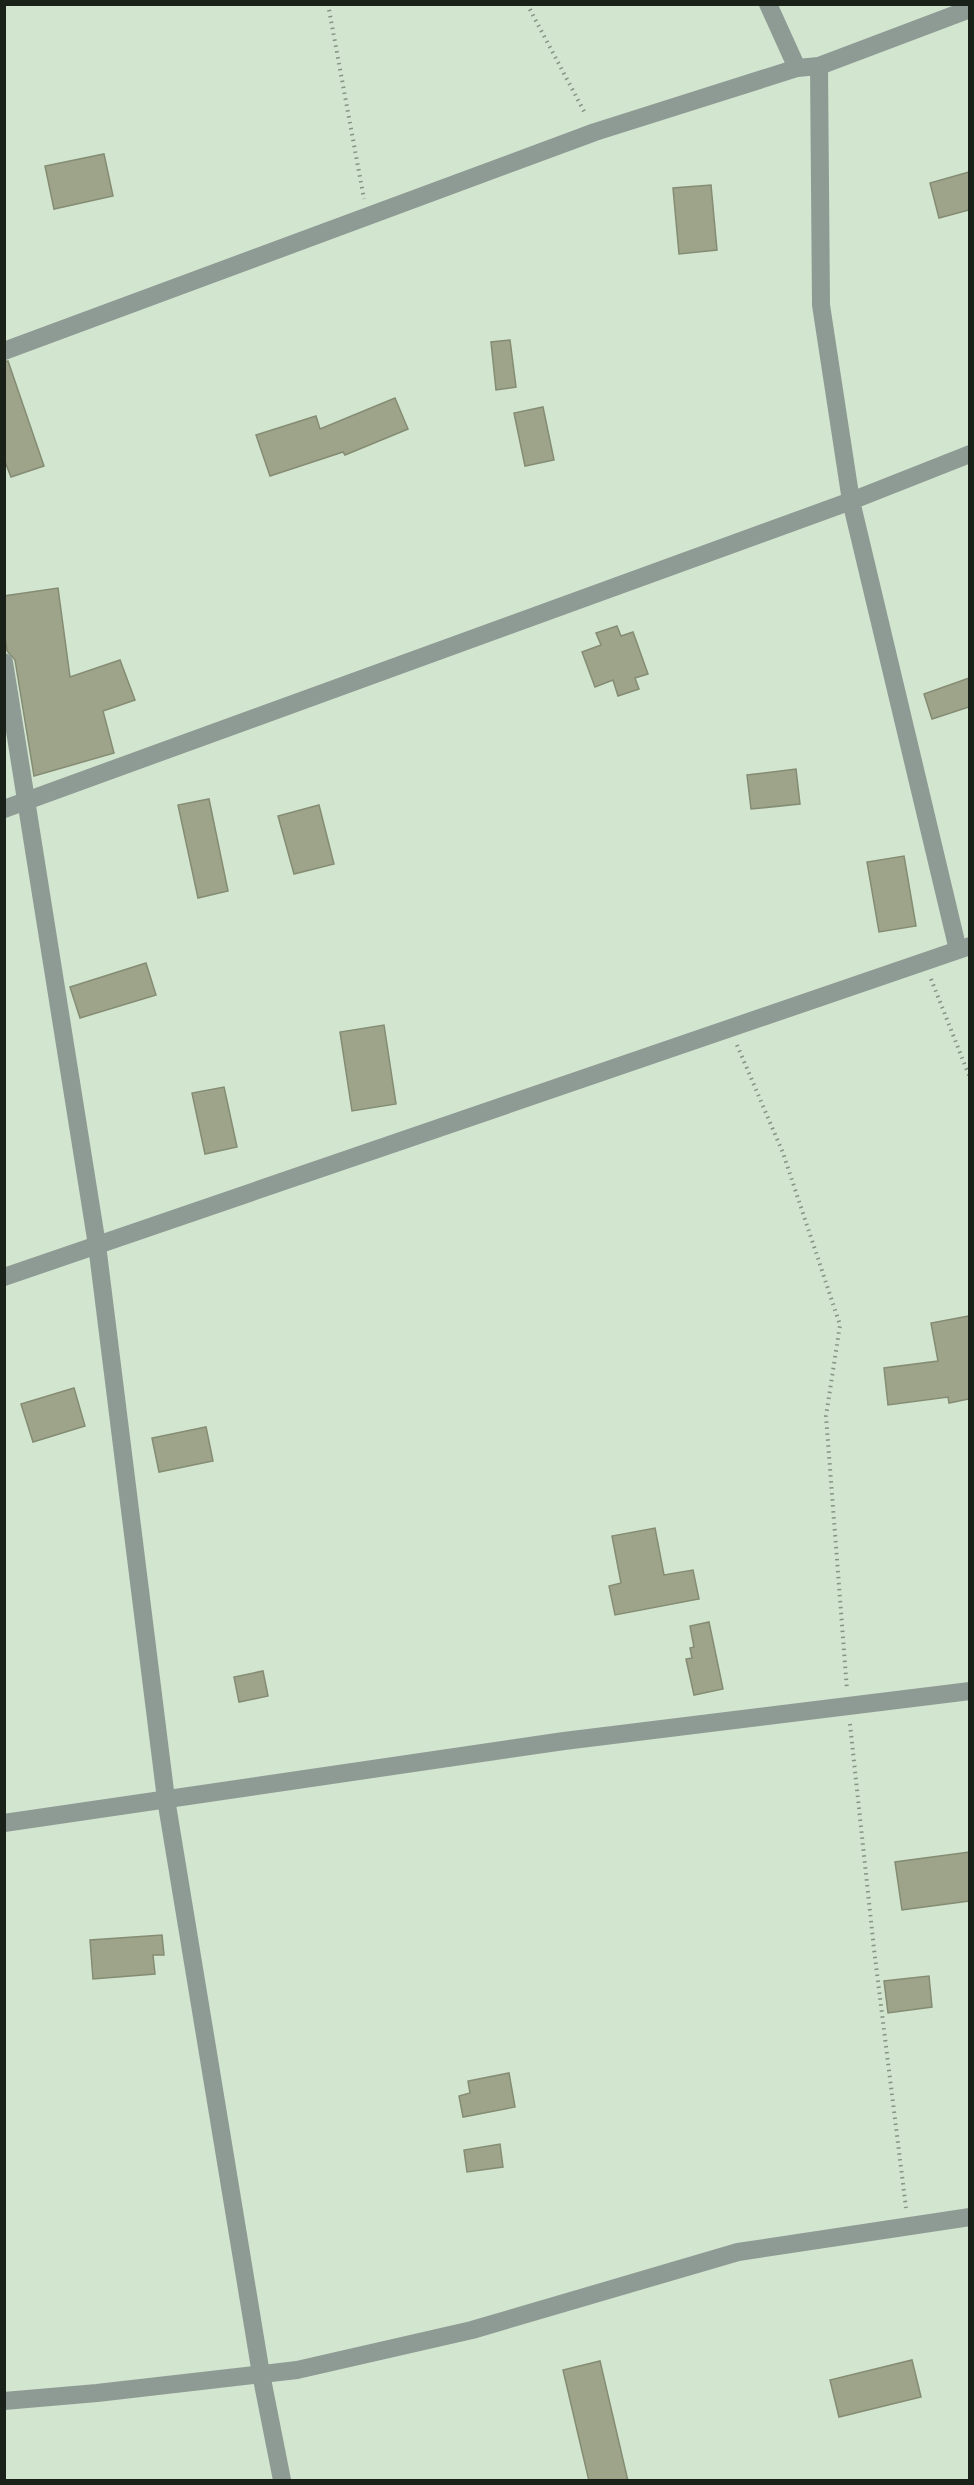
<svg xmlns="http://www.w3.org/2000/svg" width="974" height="2485" font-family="'Source Serif 4',serif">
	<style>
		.building { fill: #9da48a; stroke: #858c73; stroke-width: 1.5 }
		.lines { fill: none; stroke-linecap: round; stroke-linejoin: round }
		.path { stroke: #869484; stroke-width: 4; stroke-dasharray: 1.5 4.5; stroke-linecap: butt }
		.street { stroke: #8e9b95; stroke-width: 18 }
	</style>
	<rect width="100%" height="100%" fill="#d1e5cf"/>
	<g class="building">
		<path d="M 104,154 L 113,196 L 54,209 L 45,166 Z"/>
		<path d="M 969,172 L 969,210 L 939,218 L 930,183 Z"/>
		<path d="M 711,185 L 717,250 L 679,254 L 673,188 Z"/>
		<path d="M 510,340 L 516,387 L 496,390 L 491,342 Z"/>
		<path d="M 8,361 L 44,466 L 11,477 L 4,459 L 4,362 Z"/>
		<path d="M 395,398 L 408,429 L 345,455 L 343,452 L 270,476 L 256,435 L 316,416 L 320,429 Z"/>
		<path d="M 543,407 L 554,460 L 525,466 L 514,413 Z"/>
		<path d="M 58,588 L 70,677 L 120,660 L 135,700 L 103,711 L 114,753 L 34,776 L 15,660 L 7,651 L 4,630 L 4,596 Z"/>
		<path d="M 617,626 L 621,636 L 633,632 L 648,674 L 635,678 L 639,689 L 618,696 L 613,680 L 595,687 L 582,652 L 601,645 L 596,633 Z"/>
		<path d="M 969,678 L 969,707 L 932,719 L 924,694 Z"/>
		<path d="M 796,769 L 800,804 L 751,809 L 747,775 Z"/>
		<path d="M 209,799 L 228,891 L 198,898 L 178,805 Z"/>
		<path d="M 319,805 L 334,864 L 294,874 L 278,816 Z"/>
		<path d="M 904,856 L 916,926 L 879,932 L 867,862 Z"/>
		<path d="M 146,963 L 156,995 L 80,1018 L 70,987 Z"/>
		<path d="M 384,1025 L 396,1104 L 352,1111 L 340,1032 Z"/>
		<path d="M 224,1087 L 237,1147 L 205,1154 L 192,1093 Z"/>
		<path d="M 969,1316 L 969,1399 L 949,1403 L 948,1397 L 888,1405 L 884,1368 L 938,1361 L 931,1323 Z"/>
		<path d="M 74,1388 L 85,1426 L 33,1442 L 21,1404 Z"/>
		<path d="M 206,1427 L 213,1461 L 159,1472 L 152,1438 Z"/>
		<path d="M 655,1528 L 664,1575 L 693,1570 L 699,1599 L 615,1615 L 609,1586 L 621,1583 L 612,1536 Z"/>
		<path d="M 709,1622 L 723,1689 L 694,1695 L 686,1659 L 692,1658 L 690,1648 L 694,1647 L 690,1626 Z"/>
		<path d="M 263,1671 L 268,1696 L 239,1702 L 234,1677 Z"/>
		<path d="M 969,1852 L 969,1901 L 902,1910 L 895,1862 Z"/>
		<path d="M 162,1935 L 164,1955 L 153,1955 L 155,1974 L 93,1979 L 90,1940 Z"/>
		<path d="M 929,1976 L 932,2007 L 888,2013 L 884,1981 Z"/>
		<path d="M 509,2073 L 515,2107 L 463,2117 L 459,2096 L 470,2093 L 468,2081 Z"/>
		<path d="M 500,2144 L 503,2167 L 467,2172 L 464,2150 Z"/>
		<path d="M 912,2360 L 921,2397 L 839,2417 L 830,2380 Z"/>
		<path d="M 600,2361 L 628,2481 L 589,2481 L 563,2370 Z"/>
	</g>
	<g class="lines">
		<g class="path">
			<path d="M 328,4 L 364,199"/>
			<path d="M 527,4 L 586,115"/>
			<path d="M 931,979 L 970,1078"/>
			<path d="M 737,1045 L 783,1153 L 840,1325 L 826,1416 L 847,1690"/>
			<path d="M 850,1724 L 874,1949 L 906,2208"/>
		</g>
		<g class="street">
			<path d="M 768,4 L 797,68"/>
			<path d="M 819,66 L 821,305 L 851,501 L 958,950"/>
			<path d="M 4,351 L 595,132 L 797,68 L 819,66 L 970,9"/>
			<path d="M 4,662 L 97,1245 L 166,1799 L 261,2374 L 282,2480"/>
			<path d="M 4,809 L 851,501 L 970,454"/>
			<path d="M 4,1277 L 970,946"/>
			<path d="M 4,1823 L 564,1741 L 970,1691"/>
			<path d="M 4,2401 L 97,2393 L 297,2370 L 472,2330 L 738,2252 L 970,2217"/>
		</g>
	</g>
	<rect width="974" height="2485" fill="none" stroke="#1a2119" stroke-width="12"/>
</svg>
